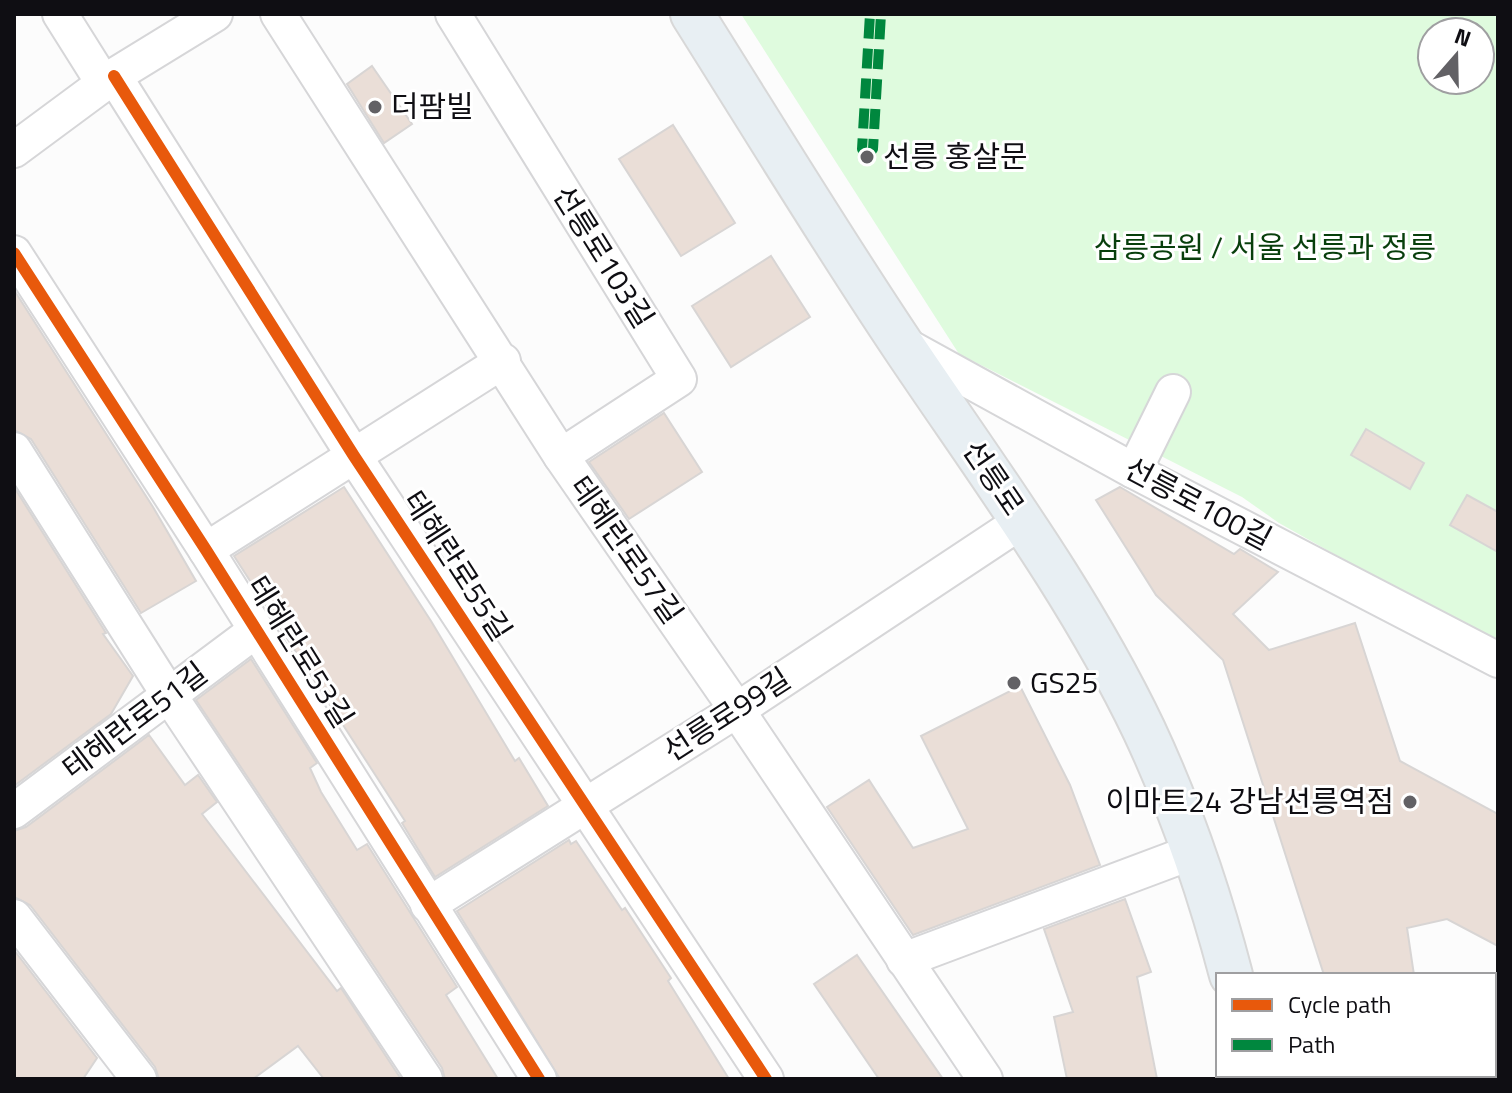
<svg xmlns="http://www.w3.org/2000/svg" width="1512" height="1093" font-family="'Titillium Web','Noto Sans KR',sans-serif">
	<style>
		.green { fill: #dffbde; fill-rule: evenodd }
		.building { fill: #eaded7; stroke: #d8d5d4; stroke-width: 2 }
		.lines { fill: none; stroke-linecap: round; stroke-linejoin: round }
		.minor-casing { stroke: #d6d6d8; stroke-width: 38 }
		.major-casing { stroke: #d8d8d8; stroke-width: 46 }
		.minor { stroke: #fff; stroke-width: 34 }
		.major { stroke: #e8eff3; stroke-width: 42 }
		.quiet { stroke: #00873e; stroke-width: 10; stroke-dasharray: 20 10; stroke-linecap: butt }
		.cycleway-casing { stroke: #fff; stroke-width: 17 }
		.cycleway { stroke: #e8590c; stroke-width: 12 }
		.poi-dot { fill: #626165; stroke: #fff; stroke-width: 3 }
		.labels { text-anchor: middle; stroke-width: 6; stroke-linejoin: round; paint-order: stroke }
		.poi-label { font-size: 30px; fill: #0f0e13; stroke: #fff; text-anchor: start }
		.park-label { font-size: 30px; fill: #083f0c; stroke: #fff }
		.street-label { font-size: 30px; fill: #0f0e13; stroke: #fff }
	</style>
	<rect width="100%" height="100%" fill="#fcfcfc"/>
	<path class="green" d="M 741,14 L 1498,14 L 1498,646 L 1279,523 L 1242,497 L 959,354 ZM 1432,32 L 1480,32 L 1480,80 L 1432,80 Z"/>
	<g class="building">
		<path d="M 372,66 L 412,124 L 384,143 L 347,84 Z"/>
		<path d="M 673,125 L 735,223 L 681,256 L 619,159 Z"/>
		<path d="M 771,256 L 810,317 L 731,367 L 692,306 Z"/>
		<path d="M 14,290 L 153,507 L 196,581 L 141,613 L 31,439 L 14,430 Z"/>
		<path d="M 664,413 L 702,472 L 629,519 L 589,462 Z"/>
		<path d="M 1366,429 L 1424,463 L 1410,489 L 1351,455 Z"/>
		<path d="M 14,487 L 106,633 L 103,634 L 133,676 L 111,714 L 14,786 Z"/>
		<path d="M 344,487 L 431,621 L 515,761 L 519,758 L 548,806 L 435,877 L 402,823 L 405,821 L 234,556 Z"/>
		<path d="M 1120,487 L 1234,554 L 1240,549 L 1278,572 L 1233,614 L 1269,650 L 1355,623 L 1400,761 L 1498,814 L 1498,946 L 1447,919 L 1407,928 L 1414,975 L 1324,975 L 1223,660 L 1156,595 L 1096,500 Z"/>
		<path d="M 1467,495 L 1498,512 L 1498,552 L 1450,525 Z"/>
		<path d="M 251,659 L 317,763 L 310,768 L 321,792 L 357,850 L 367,844 L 457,987 L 446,995 L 498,1079 L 445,1079 L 442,1068 L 196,700 Z"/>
		<path d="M 1020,686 L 1070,785 L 1100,865 L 913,935 L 827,807 L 869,780 L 913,848 L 968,829 L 921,736 Z"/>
		<path d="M 149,735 L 185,785 L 198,775 L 217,802 L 202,814 L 337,991 L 341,988 L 401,1079 L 324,1079 L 298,1046 L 253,1079 L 159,1079 L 155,1067 L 30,905 L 14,897 L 14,831 L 26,827 Z"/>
		<path d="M 569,840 L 571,844 L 576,841 L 622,910 L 625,908 L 671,978 L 668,981 L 729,1079 L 560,1079 L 457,911 Z"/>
		<path d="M 1125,899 L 1151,972 L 1137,977 L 1157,1079 L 1067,1079 L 1054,1017 L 1073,1012 L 1044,929 Z"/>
		<path d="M 14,950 L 97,1058 L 83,1079 L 14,1079 Z"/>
		<path d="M 857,955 L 943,1079 L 879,1079 L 814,984 Z"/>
	</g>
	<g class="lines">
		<g class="minor-casing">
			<g id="minor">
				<path d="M 60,14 L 104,84"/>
				<path d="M 278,14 L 561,456 L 737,710 L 985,1079"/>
				<path d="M 453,14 L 679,379 L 561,456"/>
				<path d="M 114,76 L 354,456 L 766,1079"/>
				<path d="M 14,150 L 114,76 L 215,14"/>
				<path d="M 14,253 L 206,550 L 539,1079"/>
				<path d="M 901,343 L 1134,471 L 1498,660"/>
				<path d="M 14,450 L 169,695 L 425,1079"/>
				<path d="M 1134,471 L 1173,392"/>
				<path d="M 206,550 L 503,361"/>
				<path d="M 14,811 L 255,631"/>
				<path d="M 428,905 L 737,710 L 1022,521"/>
				<path d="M 14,917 L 139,1079"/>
				<path d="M 904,960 L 1195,851"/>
			</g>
		</g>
		<g class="major-casing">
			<g id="major">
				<path d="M 692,14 C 762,125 830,237 903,346 C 987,471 1079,594 1144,730 C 1181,809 1209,891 1231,975"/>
				<path d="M 1252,1075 L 1253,1079"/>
			</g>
		</g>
		<use href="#minor" class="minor"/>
		<use href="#major" class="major"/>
		<g class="quiet">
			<path d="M 867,157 L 873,149 L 881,14"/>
			<path d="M 867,157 L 862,149 L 870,14"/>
		</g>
		<g class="cycleway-casing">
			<g id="cycleway">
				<path d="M 114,76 L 354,456 L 766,1079"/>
				<path d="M 14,253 L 206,550 L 539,1079"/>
			</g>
		</g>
		<use href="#cycleway" class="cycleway"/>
	</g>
	<g class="poi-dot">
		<circle cx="375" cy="107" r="8"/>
		<circle cx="867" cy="157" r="8"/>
		<circle cx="1014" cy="683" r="8"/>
		<circle cx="1410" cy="802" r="8"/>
	</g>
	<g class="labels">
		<g class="poi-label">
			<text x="391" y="117">더팜빌</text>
			<text x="883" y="167">선릉 홍살문</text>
			<text x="1030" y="693">GS25</text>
			<text x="1394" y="812" text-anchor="end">이마트24 강남선릉역점</text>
		</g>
		<g class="park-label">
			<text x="1265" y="258">삼릉공원 / 서울 선릉과 정릉</text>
		</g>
		<g class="street-label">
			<text transform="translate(603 257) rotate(58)" y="10">선릉로103길</text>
			<text transform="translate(993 478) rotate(56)" y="10">선릉로</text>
			<text transform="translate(1198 504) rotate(28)" y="10">선릉로100길</text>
			<text transform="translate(626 550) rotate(55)" y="10">테헤란로57길</text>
			<text transform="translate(457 566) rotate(57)" y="10">테헤란로55길</text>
			<text transform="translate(300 652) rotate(58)" y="10">테헤란로53길</text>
			<text transform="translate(727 715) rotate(-33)" y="10">선릉로99길</text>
			<text transform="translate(135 721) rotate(-37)" y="10">테헤란로51길</text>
		</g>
	</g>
	<rect width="1512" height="1093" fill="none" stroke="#0f0e13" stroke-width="32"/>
	<rect x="1216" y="973" width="280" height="104" fill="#ffffff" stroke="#9f9fa1" stroke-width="2"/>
	<rect x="1232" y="999" width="40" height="12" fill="#e8590c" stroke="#9f9fa1" stroke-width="2"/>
	<text x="1288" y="1013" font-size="24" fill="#0f0e13">Cycle path</text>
	<rect x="1232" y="1039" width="40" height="12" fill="#00873e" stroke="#9f9fa1" stroke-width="2"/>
	<text x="1288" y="1053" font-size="24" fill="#0f0e13">Path</text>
	<g transform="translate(1456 56) rotate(20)"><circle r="38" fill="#ffffff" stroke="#9f9fa1" stroke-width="2"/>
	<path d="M0-6L14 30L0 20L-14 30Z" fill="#626165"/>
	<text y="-12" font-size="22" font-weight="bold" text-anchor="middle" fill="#0f0e13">N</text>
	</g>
</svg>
